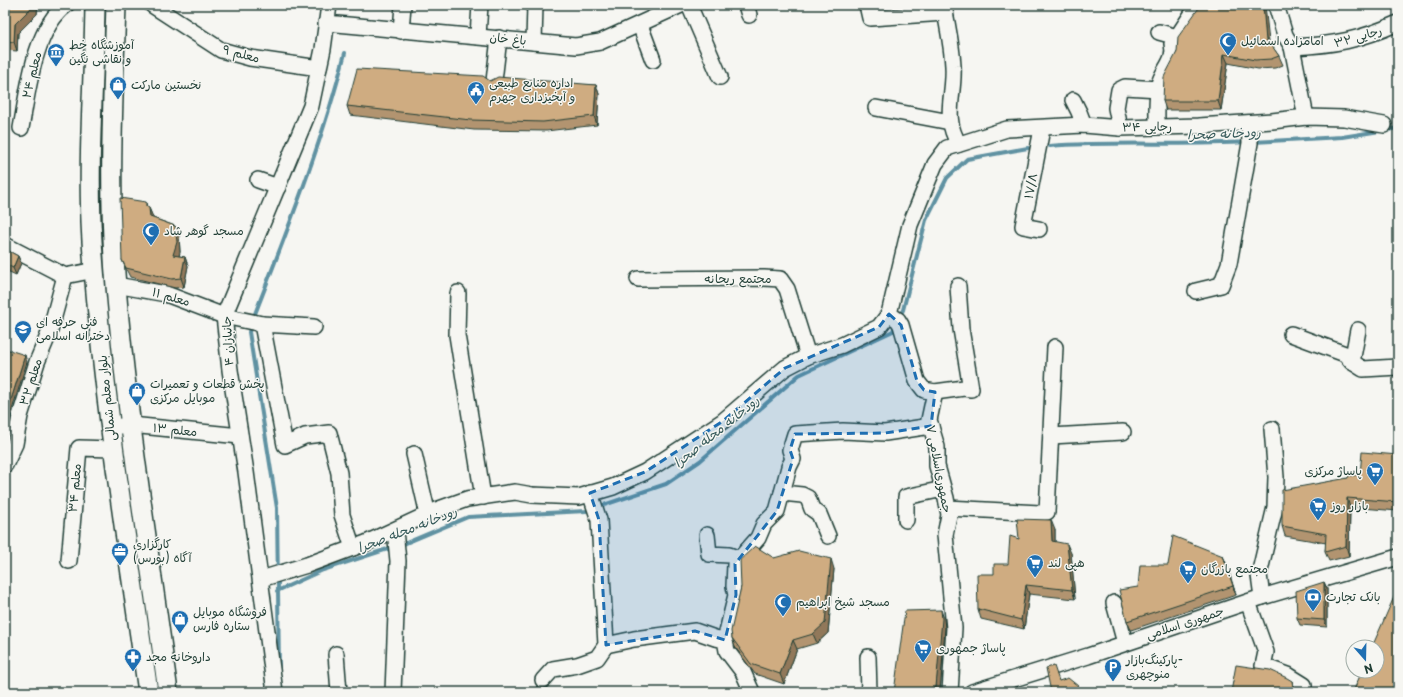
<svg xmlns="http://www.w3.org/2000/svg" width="1403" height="697" font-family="'Playpen Sans','Playpen Sans Arabic',sans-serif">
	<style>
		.green { fill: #c5da8f; stroke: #728c62 }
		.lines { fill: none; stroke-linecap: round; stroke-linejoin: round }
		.stream { stroke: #6092a2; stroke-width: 4 }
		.minor-casing { stroke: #1f3d34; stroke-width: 18 }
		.major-casing { stroke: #1f3d34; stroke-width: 22 }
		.minor { stroke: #f6f6f2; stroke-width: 15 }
		.major { stroke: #f6f6f2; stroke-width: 19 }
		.wall { fill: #b2946f; stroke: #1f3d34 }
		.shaded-wall { fill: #91785a; stroke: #1f3d34 }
		.building { fill: #cfac81; stroke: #1f3d34 }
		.marked { fill: #1f6fb2; fill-opacity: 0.2; stroke: #1f6fb2; stroke-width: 3; stroke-dasharray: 8 5; stroke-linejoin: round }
		.labels { text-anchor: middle; stroke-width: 3; stroke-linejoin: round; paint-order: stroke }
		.street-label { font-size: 12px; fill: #1f3d34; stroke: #f6f6f2 }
		.poi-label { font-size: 12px; fill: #1f3d34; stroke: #f6f6f2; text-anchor: start }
		.water-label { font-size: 13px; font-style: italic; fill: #355959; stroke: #f6f6f2 }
	</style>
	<rect width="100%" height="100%" fill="#f6f6f2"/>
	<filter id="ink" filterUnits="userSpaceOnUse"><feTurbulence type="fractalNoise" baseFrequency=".025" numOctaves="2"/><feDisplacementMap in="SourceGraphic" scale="8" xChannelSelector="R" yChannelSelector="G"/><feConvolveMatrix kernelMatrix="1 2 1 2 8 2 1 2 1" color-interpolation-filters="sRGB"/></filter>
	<g filter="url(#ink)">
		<g class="green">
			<path d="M 100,5 L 112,5 L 109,76 L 99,76 Z"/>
			<path d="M 99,99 L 109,100 L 125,421 L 115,423 L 98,254 Z"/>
			<path d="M 131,472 L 160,692 L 153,692 L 124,473 Z"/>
		</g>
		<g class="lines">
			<g class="stream">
				<path d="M 1387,130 L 1398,128"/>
				<path d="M 1253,142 L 1342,137 L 1380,131"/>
				<path d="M 1050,146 C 1115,141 1181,146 1246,142"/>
				<path d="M 899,317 L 903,310 L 926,220 L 947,178 L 967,159 L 1028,148"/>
				<path d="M 253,319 C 287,231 322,144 345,53"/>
				<path d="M 251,325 L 249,332 L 277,508 L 279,672"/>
				<path d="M 598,507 L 666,484 L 700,461 L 799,375 L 893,331 L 896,323"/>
				<path d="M 277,591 L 323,570 L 406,543 L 468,517 L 586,511 L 592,509"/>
			</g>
			<g class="minor-casing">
				<g id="minor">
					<path d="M 152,5 L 221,50 L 250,58 L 319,68"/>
					<path d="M 689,5 L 720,77"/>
					<path d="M 746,5 L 749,15"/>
					<path d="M 867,5 L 870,18 L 945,13"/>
					<path d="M 944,5 C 947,25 952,45 953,66 C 955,94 942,118 959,144"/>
					<path d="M 1276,5 L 1285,35 L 1292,47 L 1306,117"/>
					<path d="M 326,23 L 576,46 L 600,42 L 681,5"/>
					<path d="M 640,25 L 653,60"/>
					<path d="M 401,31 L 403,5"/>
					<path d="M 1159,32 L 1177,37 L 1198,5"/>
					<path d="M 478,36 L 480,5"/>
					<path d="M 534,42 L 535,5"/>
					<path d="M 1292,47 C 1334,45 1360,40 1398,23"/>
					<path d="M 494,81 L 499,38"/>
					<path d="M 1073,100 L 1079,112 L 1084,125"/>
					<path d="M 876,108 L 950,122"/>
					<path d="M 1158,127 C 1156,121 1157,86 1160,81 C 1165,67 1176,59 1172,44 L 1177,37"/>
					<path d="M 21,128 C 28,91 34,29 66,5"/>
					<path d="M 1120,128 L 1116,108 L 1119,90 L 1125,87 L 1159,89"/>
					<path d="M 258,180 L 278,187"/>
					<path d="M 1039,229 L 1023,226 L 1042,129"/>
					<path d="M 5,245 L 65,276 L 95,270"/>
					<path d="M 638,279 L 764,278 L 780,279 L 787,289 L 808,356"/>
					<path d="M 116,285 L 166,294 L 224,316 L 262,324"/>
					<path d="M 1196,291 L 1221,285 L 1229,264 L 1250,143 L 1249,123"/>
					<path d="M 458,293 L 457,335 L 483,497"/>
					<path d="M 889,314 L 898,320 L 901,325 L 917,381 L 924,390 L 935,392 L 929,420 L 937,447 L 937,466 L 946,498 L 949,515 L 945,535 L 954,628 L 950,692"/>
					<path d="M 314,327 L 262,324 L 285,445 L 305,436 L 329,433 L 339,473 L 342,515 L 353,548"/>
					<path d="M 1291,334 L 1345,354 L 1352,362 L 1363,369 L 1398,367"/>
					<path d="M 1352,362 L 1358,330"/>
					<path d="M 935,392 L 964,388 L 971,389 L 961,329 L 958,286"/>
					<path d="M 121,426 L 131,425 L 240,436"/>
					<path d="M 1051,436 L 1123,432"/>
					<path d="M 414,454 L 428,515"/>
					<path d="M 5,465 L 15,444 L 20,416 L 37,362 L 50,331 L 65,276"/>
					<path d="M 782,493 L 802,495 L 808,498 L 812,509 L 819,514 L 828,536"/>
					<path d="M 948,508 L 1040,513 L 1047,512 L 1055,347"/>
					<path d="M 906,520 L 906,497 L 943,489"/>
					<path d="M 707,535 L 709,554 L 729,555 L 740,559"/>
					<path d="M 69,561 L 79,448 L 112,449"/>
					<path d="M 261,579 L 307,565 L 366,543 L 439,509 L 467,499 L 515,492 L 532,495 L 579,497 L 613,487 L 645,472 L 723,421 L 785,368 L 808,356 L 842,345 L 879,327 L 889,314 L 910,225 L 935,164 L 947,148 L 1007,129 L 1084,125 L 1120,128 L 1199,126 L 1272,121 L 1306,117 L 1344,118 L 1384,125"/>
					<path d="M 1262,597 L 1259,575 L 1275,507 L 1276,477 L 1272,429"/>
					<path d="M 1248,602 L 1266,652 L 1263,666 L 1288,675 L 1304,685 L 1304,692"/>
					<path d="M 1114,603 L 1125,643"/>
					<path d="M 725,640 L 736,595 L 734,586 L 735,564 L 758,538 L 764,524 L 777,511 L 789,467 L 793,459 L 790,450 L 795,434 L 843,431 L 885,433 L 931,426"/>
					<path d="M 606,645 L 634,639 L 695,631 L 715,638 L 725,640 L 727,651 L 743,672 L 752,692"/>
					<path d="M 336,654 L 339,692"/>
					<path d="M 868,657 L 869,692"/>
					<path d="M 543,680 L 553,669 L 577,665 L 597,658 L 606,645 L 599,520 L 590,493"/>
					<path d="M 275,692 L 246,472 L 230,370 L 224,316 L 311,106 L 323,49 L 329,5"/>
					<path d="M 393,692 L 398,561 L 395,530"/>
					<path d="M 972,692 L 1088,656 L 1262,597 L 1398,557"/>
				</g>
			</g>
			<g class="major-casing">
				<g id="major">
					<path d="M 95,5 C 94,83 87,163 92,241 C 102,392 127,542 148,692"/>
					<path d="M 116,5 C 113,98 108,194 116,286 C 127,422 150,557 168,692"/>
				</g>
			</g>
			<use href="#minor" class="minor"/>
			<use href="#major" class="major"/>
		</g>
		<g class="wall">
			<path d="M 5,5 L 38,5 L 37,14 L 18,33 L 17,51 L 5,50 Z"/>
			<path d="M 1269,42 L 1279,56 L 1283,65 L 1275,68 L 1258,69 L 1228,63 L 1221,110 L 1166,110 L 1163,101 L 1177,52 Z"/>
			<path d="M 490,81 L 596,85 L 599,94 L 597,125 L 546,131 L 474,130 L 350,115 L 347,106 Z"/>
			<path d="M 146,202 L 147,207 L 149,208 L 153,218 L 175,226 L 179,236 L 180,252 L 179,256 L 185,257 L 188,266 L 184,287 L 175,288 L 130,277 L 126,269 L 122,260 Z"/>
			<path d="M 5,249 L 18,256 L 21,263 L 16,275 L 5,270 Z"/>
			<path d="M 1398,455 L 1398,511 L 1350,507 L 1349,556 L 1329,561 L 1325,552 L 1326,543 L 1285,536 L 1282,526 L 1348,478 L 1360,475 Z"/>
			<path d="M 1055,530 L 1055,542 L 1071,553 L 1075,599 L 1029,594 L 1024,629 L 981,619 L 978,609 L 1008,564 L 1019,539 Z"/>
			<path d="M 1223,556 L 1236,595 L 1131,630 L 1127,621 L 1138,587 L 1168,565 Z"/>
			<path d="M 774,558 L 834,569 L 828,633 L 817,643 L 797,649 L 784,684 L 755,674 L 735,647 L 732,638 L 741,587 Z"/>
			<path d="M 1324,582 L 1327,589 L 1327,627 L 1300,625 L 1297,618 Z"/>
			<path d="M 944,619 L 945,628 L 940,692 L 894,692 Z"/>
		</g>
		<g class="shaded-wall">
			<path d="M 34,5 L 38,5 L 37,14 L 18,33 L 17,51 L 14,42 L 15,24 Z"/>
			<path d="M 1263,5 L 1265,5 L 1270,50 L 1266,41 Z"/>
			<path d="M 1224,54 L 1228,63 L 1221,110 L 1218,101 Z"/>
			<path d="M 596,85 L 599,94 L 597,125 L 594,116 Z"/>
			<path d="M 149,208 L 153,217 L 153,227 L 150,217 Z"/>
			<path d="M 175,226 L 179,236 L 180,252 L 177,265 L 173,255 Z"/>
			<path d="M 18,256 L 21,263 L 16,275 L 13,268 Z"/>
			<path d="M 185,257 L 188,266 L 184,287 L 181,278 Z"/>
			<path d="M 25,355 L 27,362 L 11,413 L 6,441 L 5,444 L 5,427 L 9,406 Z"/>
			<path d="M 1347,498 L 1350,507 L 1349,556 L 1346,546 Z"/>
			<path d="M 1051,520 L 1055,530 L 1055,550 L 1052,541 Z"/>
			<path d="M 1067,544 L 1071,553 L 1075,599 L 1072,590 Z"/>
			<path d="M 1223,556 L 1227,565 L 1236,595 Z"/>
			<path d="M 831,559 L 834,569 L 828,633 L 817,643 L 813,634 Z"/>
			<path d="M 1324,582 L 1327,589 L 1327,627 L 1324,620 Z"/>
			<path d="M 1026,585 L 1029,594 L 1024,629 L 1021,620 Z"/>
			<path d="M 941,610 L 944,619 L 945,628 L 940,692 L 938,692 L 936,687 Z"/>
			<path d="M 793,640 L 797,649 L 784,684 L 780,674 Z"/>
			<path d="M 1292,681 L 1295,690 L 1295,692 L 1294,692 Z"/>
		</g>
		<g class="building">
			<path d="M 5,5 L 34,5 L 15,24 L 14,42 L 5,41 Z"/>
			<path d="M 1201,5 L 1263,5 L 1266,41 L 1270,43 L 1279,56 L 1271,59 L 1255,60 L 1224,54 L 1218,101 L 1163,101 L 1164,77 L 1177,52 L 1178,37 Z"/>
			<path d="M 357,69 L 483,76 L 490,81 L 498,77 L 596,85 L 594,116 L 543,122 L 471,120 L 347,106 Z"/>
			<path d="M 120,198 L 146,202 L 146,206 L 149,208 L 150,217 L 175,226 L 177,242 L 173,255 L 185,257 L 181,278 L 172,279 L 126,268 L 122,260 Z"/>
			<path d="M 5,249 L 18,256 L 13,268 L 5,264 Z"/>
			<path d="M 6,349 L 25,355 L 9,406 L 5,427 L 5,352 Z"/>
			<path d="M 1362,452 L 1398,455 L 1398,502 L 1347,498 L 1346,546 L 1325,552 L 1326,534 L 1282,526 L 1282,490 L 1348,478 L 1348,476 L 1360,475 Z"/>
			<path d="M 1017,519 L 1051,520 L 1052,541 L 1067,544 L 1072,590 L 1026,585 L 1021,620 L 978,609 L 977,574 L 994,574 L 994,564 L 1008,564 L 1010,536 L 1019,539 Z"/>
			<path d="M 1173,536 L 1223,556 L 1233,586 L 1127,621 L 1119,590 L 1138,587 L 1140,565 L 1168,565 Z"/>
			<path d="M 755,546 L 774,558 L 799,551 L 831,559 L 825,623 L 813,634 L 793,640 L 780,674 L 751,664 L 732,638 L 731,631 L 741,587 L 740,560 Z"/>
			<path d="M 1324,582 L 1324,620 L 1297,618 L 1296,591 Z"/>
			<path d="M 1398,588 L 1398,692 L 1353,692 L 1362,671 L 1377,671 L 1377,647 L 1372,647 Z"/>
			<path d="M 941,610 L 942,619 L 936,687 L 917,692 L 894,692 L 905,611 Z"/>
			<path d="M 1236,665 L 1270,670 L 1287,678 L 1292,681 L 1294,692 L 1231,692 Z"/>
			<path d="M 1054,666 L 1059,681 L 1068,678 L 1078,686 L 1079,692 L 1051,692 L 1046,668 Z"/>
		</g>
	</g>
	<path class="marked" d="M 889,314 L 901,325 L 917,381 L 924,390 L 935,392 L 931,426 L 885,433 L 795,434 L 790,450 L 793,459 L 777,511 L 735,564 L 736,595 L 725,640 L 695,631 L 606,645 L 599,520 L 590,493 L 645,472 L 723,421 L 785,368 L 879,327 Z"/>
	<defs>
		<g id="mosque-pin" transform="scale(0.9)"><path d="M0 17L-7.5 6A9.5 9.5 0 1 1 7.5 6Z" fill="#1f6fb2" stroke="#f6f6f2"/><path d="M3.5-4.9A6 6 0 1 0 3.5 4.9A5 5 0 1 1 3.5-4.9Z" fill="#fff"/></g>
		<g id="museum-pin" transform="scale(0.9)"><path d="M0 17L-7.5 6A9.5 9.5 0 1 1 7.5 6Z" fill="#1f6fb2" stroke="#f6f6f2"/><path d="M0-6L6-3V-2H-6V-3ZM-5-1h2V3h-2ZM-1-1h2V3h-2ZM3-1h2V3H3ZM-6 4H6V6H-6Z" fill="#fff"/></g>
		<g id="shop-pin" transform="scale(0.9)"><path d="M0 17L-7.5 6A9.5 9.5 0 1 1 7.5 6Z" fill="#1f6fb2" stroke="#f6f6f2"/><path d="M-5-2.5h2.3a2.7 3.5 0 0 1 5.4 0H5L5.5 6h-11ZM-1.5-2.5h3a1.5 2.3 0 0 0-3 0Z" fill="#fff"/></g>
		<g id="civic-pin" transform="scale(0.9)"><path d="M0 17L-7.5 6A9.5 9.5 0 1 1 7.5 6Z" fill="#1f6fb2" stroke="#f6f6f2"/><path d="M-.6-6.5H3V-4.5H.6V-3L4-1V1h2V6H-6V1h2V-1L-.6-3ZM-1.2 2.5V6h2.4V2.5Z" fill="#fff"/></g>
		<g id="school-pin" transform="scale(0.9)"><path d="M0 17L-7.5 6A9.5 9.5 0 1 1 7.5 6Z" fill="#1f6fb2" stroke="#f6f6f2"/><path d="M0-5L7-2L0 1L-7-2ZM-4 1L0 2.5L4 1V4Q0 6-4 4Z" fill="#fff"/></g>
		<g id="supermarket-pin" transform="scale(0.9)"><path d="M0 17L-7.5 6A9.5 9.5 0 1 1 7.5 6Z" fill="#1f6fb2" stroke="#f6f6f2"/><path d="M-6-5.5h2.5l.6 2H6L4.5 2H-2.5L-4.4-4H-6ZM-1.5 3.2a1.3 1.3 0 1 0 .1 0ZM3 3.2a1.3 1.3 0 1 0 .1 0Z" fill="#fff"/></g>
		<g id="office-pin" transform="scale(0.9)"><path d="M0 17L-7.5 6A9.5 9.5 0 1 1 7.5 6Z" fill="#1f6fb2" stroke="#f6f6f2"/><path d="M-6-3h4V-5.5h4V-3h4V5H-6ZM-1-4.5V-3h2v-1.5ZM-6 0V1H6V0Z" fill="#fff"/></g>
		<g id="bank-pin" transform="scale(0.9)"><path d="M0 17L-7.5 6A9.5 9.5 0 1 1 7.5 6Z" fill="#1f6fb2" stroke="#f6f6f2"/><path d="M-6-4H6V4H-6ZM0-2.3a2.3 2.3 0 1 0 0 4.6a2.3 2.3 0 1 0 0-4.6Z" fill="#fff"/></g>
		<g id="pharmacy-pin" transform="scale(0.9)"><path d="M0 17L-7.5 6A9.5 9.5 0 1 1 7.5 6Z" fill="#1f6fb2" stroke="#f6f6f2"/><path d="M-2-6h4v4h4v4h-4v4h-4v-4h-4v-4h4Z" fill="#fff"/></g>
		<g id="parking-pin" transform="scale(0.9)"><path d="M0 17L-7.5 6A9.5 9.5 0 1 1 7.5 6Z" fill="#1f6fb2" stroke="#f6f6f2"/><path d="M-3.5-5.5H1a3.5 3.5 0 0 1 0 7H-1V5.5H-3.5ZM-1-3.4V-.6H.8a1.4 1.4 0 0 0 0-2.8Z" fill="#fff"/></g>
	</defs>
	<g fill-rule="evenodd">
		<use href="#mosque-pin" x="1228" y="41"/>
		<use href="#museum-pin" x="56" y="52"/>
		<use href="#shop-pin" x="118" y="85"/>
		<use href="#civic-pin" x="476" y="90"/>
		<use href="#mosque-pin" x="151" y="231"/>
		<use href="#school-pin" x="23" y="329"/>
		<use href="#shop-pin" x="137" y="391"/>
		<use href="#supermarket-pin" x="1375" y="471"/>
		<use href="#supermarket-pin" x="1318" y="506"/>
		<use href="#office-pin" x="120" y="551"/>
		<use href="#supermarket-pin" x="1035" y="563"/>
		<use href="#supermarket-pin" x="1188" y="569"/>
		<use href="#bank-pin" x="1313" y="597"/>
		<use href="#mosque-pin" x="783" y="602"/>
		<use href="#shop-pin" x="180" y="619"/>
		<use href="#supermarket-pin" x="923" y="648"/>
		<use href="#pharmacy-pin" x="133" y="657"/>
		<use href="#parking-pin" x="1113" y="667"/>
	</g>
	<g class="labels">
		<g class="street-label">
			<text transform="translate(1358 37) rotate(-16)" y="4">رجایی ۳۲</text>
			<text transform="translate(508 39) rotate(6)" y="4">باغ خان</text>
			<text transform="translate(241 54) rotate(15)" y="4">معلم ۹</text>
			<text transform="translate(32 75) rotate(-76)" y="4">معلم ۲۴</text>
			<text transform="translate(1147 127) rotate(-1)" y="4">رجایی ۳۴</text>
			<text transform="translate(1031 186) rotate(-79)" y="4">۱۷/۸</text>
			<text x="738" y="283">مجتمع ریحانه</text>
			<text transform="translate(171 297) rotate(16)" y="4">معلم ۱۱</text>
			<text transform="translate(228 341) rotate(-93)" y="4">جانبازان ۴</text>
			<text transform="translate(31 382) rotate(-72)" y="4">معلم ۳۲</text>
			<text transform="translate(107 398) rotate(-96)" y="4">بلوار معلم شمالی</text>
			<text transform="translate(175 430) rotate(6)" y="4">معلم ۱۳</text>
			<text transform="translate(939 469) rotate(79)" y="4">جمهوری‌اسلامی ۷</text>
			<text transform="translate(75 488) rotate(-85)" y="4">معلم ۳۴</text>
			<text transform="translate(1185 623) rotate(-18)" y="4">جمهوری اسلامی</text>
		</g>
		<g class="poi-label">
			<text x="1241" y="45">امامزاده اسمائیل</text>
			<text x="69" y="49">آموزشگاه خط<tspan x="69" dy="14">و نقاشی نگین</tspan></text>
			<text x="489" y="87">اداره منابع طبیعی<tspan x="489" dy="14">و آبخیزداری جهرم</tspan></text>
			<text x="131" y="89">نخستین مارکت</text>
			<text x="164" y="235">مسجد گوهر شاد</text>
			<text x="36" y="326">فنی حرفه ای<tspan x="36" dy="14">دخترانه اسلامی</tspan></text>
			<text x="150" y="388">پخش قطعات و تعمیرات<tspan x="150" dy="14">موبایل مرکزی</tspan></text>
			<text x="1362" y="475" text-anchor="end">پاساژ مرکزی</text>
			<text x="1331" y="510">بازار روز</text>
			<text x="133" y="548">کارگزاری<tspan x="133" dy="14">آگاه (بورس)</tspan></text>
			<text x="1048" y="567">هپی لند</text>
			<text x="1201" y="573">مجتمع بازرگان</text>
			<text x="1326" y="601">بانک تجارت</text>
			<text x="796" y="606">مسجد شیخ ابراهیم</text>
			<text x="193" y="616">فروشگاه موبایل<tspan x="193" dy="14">ستاره فارس</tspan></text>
			<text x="936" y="652">پاساژ جمهوری</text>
			<text x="146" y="661">داروخانه مجد</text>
			<text x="1126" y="664">پارکینگ‌بازار-<tspan x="1126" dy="14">منوچهری</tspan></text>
		</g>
		<g class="water-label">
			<text transform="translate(1224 133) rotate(-2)" y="5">رودخانه صحرا</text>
			<text transform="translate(716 431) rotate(-39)" y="5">رودخانه محله صحرا</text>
			<text transform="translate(407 529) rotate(-21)" y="5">رودخانه محله صحرا</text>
		</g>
	</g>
	<rect width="1403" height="697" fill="none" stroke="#f6f6f2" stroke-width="20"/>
	<rect x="10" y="10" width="1383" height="677" fill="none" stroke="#1f3d34" stroke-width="1.5" filter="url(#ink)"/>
	<g transform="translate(1365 659) rotate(160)"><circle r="19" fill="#f6f6f2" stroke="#a0aca6"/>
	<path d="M0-3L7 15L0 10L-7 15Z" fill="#1f6fb2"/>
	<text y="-6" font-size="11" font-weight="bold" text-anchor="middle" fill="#1f3d34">N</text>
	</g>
</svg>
